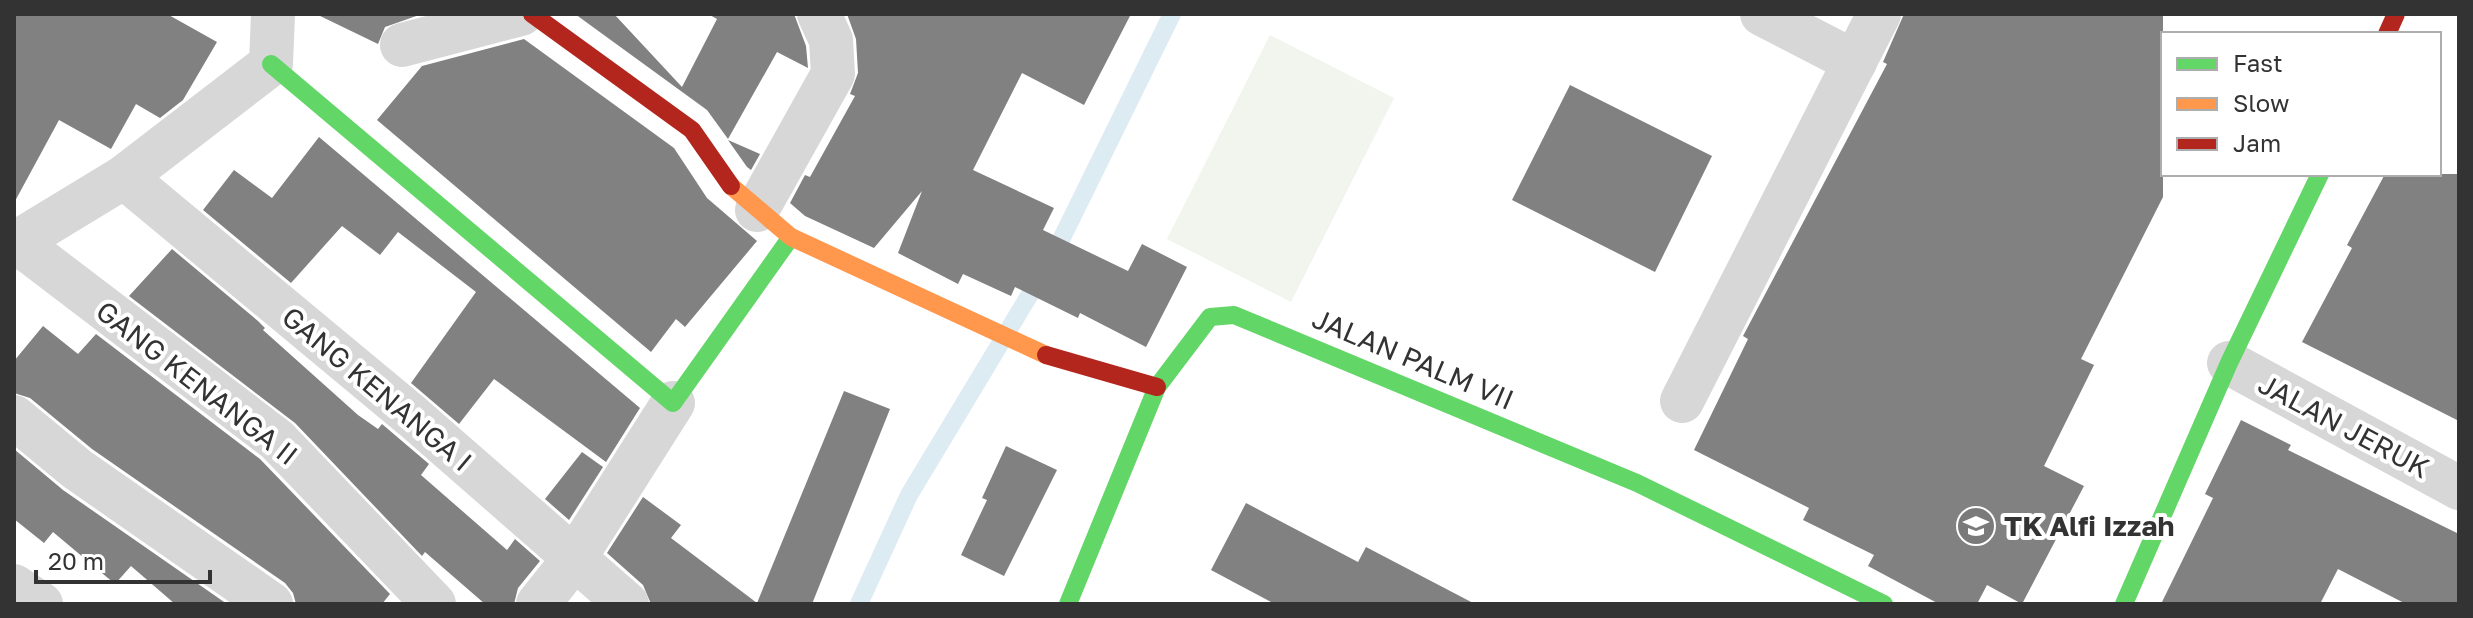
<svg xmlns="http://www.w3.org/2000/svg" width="2473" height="618" font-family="'Golos Text',sans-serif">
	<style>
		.green { fill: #f1f5ed }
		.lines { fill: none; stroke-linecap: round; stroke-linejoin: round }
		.stream { stroke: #ddebf3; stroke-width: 18 }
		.building { fill: #818181 }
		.street { stroke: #d7d7d7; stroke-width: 44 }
		.fast { stroke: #63d668; stroke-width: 18 }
		.slow { stroke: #ff974d; stroke-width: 18 }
		.jam { stroke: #b3261e; stroke-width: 18 }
		.labels { text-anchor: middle; stroke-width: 8; stroke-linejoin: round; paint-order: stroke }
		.street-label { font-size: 28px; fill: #333; stroke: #fff }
		.poi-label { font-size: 28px; font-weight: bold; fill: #333; stroke: #fff; text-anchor: start }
	</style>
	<rect width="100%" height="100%" fill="#fff"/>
	<path class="green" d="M 1270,35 L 1394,98 L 1291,302 L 1167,239 Z"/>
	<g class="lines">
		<path class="stream" d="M 859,604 L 909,495 L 1053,256 L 1172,14"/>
	</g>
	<g class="building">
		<path d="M 14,14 L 167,14 L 217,42 L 183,100 L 160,118 L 136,104 L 111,149 L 59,120 L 14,203 Z"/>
		<path d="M 316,14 L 422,14 L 385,27 L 378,44 Z"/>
		<path d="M 575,14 L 614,14 L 682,87 L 717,19 L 708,14 L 794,14 L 806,46 L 808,68 L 777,52 L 728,139 L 707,110 Z"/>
		<path d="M 847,14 L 1131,14 L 1084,105 L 1022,73 L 973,170 L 1054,208 L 1043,230 L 1128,271 L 1142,244 L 1187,267 L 1146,347 L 1080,313 L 1078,318 L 1015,287 L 1011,296 L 963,274 L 958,284 L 898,253 L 922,191 L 874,248 L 805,216 L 790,203 L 805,175 L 810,177 L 855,96 L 850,94 L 858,73 L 856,39 Z"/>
		<path d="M 1904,14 L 2163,14 L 2163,197 L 2081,359 L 2094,365 L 2044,466 L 2084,486 L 2022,604 L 1987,585 L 1977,604 L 1939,604 L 1868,566 L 1874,555 L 1803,520 L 1809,508 L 1694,450 L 1748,339 L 1743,336 L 1887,64 L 1883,62 Z"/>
		<path d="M 524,39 L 674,148 L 707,198 L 757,241 L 685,327 L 676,319 L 651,352 L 377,120 L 422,66 Z"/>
		<path d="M 1570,85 L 1712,156 L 1655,272 L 1512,200 Z"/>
		<path d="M 319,137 L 640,408 L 606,462 L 494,379 L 459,424 L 411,383 L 476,292 L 398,232 L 380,255 L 342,226 L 291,283 L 203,210 L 234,170 L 272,198 Z"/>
		<path d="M 728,140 L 760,154 L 751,170 L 747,167 Z"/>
		<path d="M 2385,174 L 2459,174 L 2459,421 L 2302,342 L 2352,248 L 2347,245 Z"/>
		<path d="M 172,249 L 258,321 L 265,328 L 263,330 L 358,415 L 378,429 L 382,424 L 429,464 L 421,475 L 507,550 L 515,539 L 540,561 L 518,588 L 514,604 L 485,604 L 425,552 L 422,556 L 295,423 L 129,296 Z"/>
		<path d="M 43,326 L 78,354 L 96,334 L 260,459 L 390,594 L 382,604 L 296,604 L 293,593 L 285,583 L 92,449 L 30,398 L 14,393 L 14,361 Z"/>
		<path d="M 844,391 L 890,409 L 812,604 L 651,604 L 643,585 L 607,553 L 643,497 L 681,525 L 671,538 L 757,603 Z"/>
		<path d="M 2241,420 L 2291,445 L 2288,450 L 2459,534 L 2459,604 L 2406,604 L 2338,569 L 2320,604 L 2161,604 L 2213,498 L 2205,494 Z"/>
		<path d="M 1006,446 L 1057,470 L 1004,576 L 961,555 L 987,500 L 982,498 Z"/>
		<path d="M 14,449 L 63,490 L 227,604 L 175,604 L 131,566 L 115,584 L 53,532 L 44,543 L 14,519 Z"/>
		<path d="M 582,452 L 603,467 L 569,520 L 545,499 Z"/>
		<path d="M 1246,503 L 1358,562 L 1366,547 L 1475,604 L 1275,604 L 1211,570 Z"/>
	</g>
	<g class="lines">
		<g class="street">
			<path d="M 1762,14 L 1855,62"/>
			<path d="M 402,45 L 521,14"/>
			<path d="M 124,177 L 413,417 L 627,604"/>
			<path d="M 757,210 L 833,74 L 831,40 L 819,14"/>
			<path d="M 17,242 L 277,440 L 434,604"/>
			<path d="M 14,248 L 17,242 L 124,177 L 271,64 L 273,14"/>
			<path d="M 2229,363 L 2459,488"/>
			<path d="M 1682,401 L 1879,14"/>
			<path d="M 14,417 L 77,469 L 271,604"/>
			<path d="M 14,586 L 41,604"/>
			<path d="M 538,604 L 574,559 L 673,403"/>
		</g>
		<g class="fast">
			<path d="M 271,64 L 673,403 L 791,237"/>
			<path d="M 1068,604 L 1157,387 L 1210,317 L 1234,315 L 1637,483 L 1884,604"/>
			<path d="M 2124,604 L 2229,363 L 2320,174"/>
		</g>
		<path class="slow" d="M 731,186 L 791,237 L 1046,355"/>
		<g class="jam">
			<path d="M 532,14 L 692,130 L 731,186"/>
			<path d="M 2387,34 L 2396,14"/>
			<path d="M 1046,355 L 1157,387"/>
		</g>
	</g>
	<defs>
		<g id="school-disc" transform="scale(2)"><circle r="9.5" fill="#7a7a7a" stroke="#fff"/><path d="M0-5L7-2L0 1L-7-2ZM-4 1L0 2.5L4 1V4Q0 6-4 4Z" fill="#fff"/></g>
	</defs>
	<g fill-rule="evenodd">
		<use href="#school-disc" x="1976" y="526"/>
	</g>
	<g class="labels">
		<g class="street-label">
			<text transform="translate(1413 359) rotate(23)" y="10">JALAN PALM VII</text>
			<text transform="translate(197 383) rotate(38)" y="10">GANG KENANGA II</text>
			<text transform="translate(377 389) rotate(40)" y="10">GANG KENANGA I</text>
			<text transform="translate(2344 426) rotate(28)" y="10">JALAN JERUK</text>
		</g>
		<g class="poi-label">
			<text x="2004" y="536">TK Alfi Izzah</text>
		</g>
	</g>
	<rect width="2473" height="618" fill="none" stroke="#333333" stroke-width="32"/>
	<rect x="2161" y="32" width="280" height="144" fill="#ffffff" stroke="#adadad" stroke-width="2"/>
	<rect x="2177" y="58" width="40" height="12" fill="#63d668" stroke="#adadad" stroke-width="2"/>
	<text x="2233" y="72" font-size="24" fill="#333333">Fast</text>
	<rect x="2177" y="98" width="40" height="12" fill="#ff974d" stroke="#adadad" stroke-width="2"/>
	<text x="2233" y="112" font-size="24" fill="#333333">Slow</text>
	<rect x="2177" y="138" width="40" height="12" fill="#b3261e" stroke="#adadad" stroke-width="2"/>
	<text x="2233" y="152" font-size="24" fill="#333333">Jam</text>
	<path d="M36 570v12h174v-12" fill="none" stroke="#333333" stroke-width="4"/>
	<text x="48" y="570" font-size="24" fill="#333333" stroke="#ffffff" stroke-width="6" paint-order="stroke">20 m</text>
</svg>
